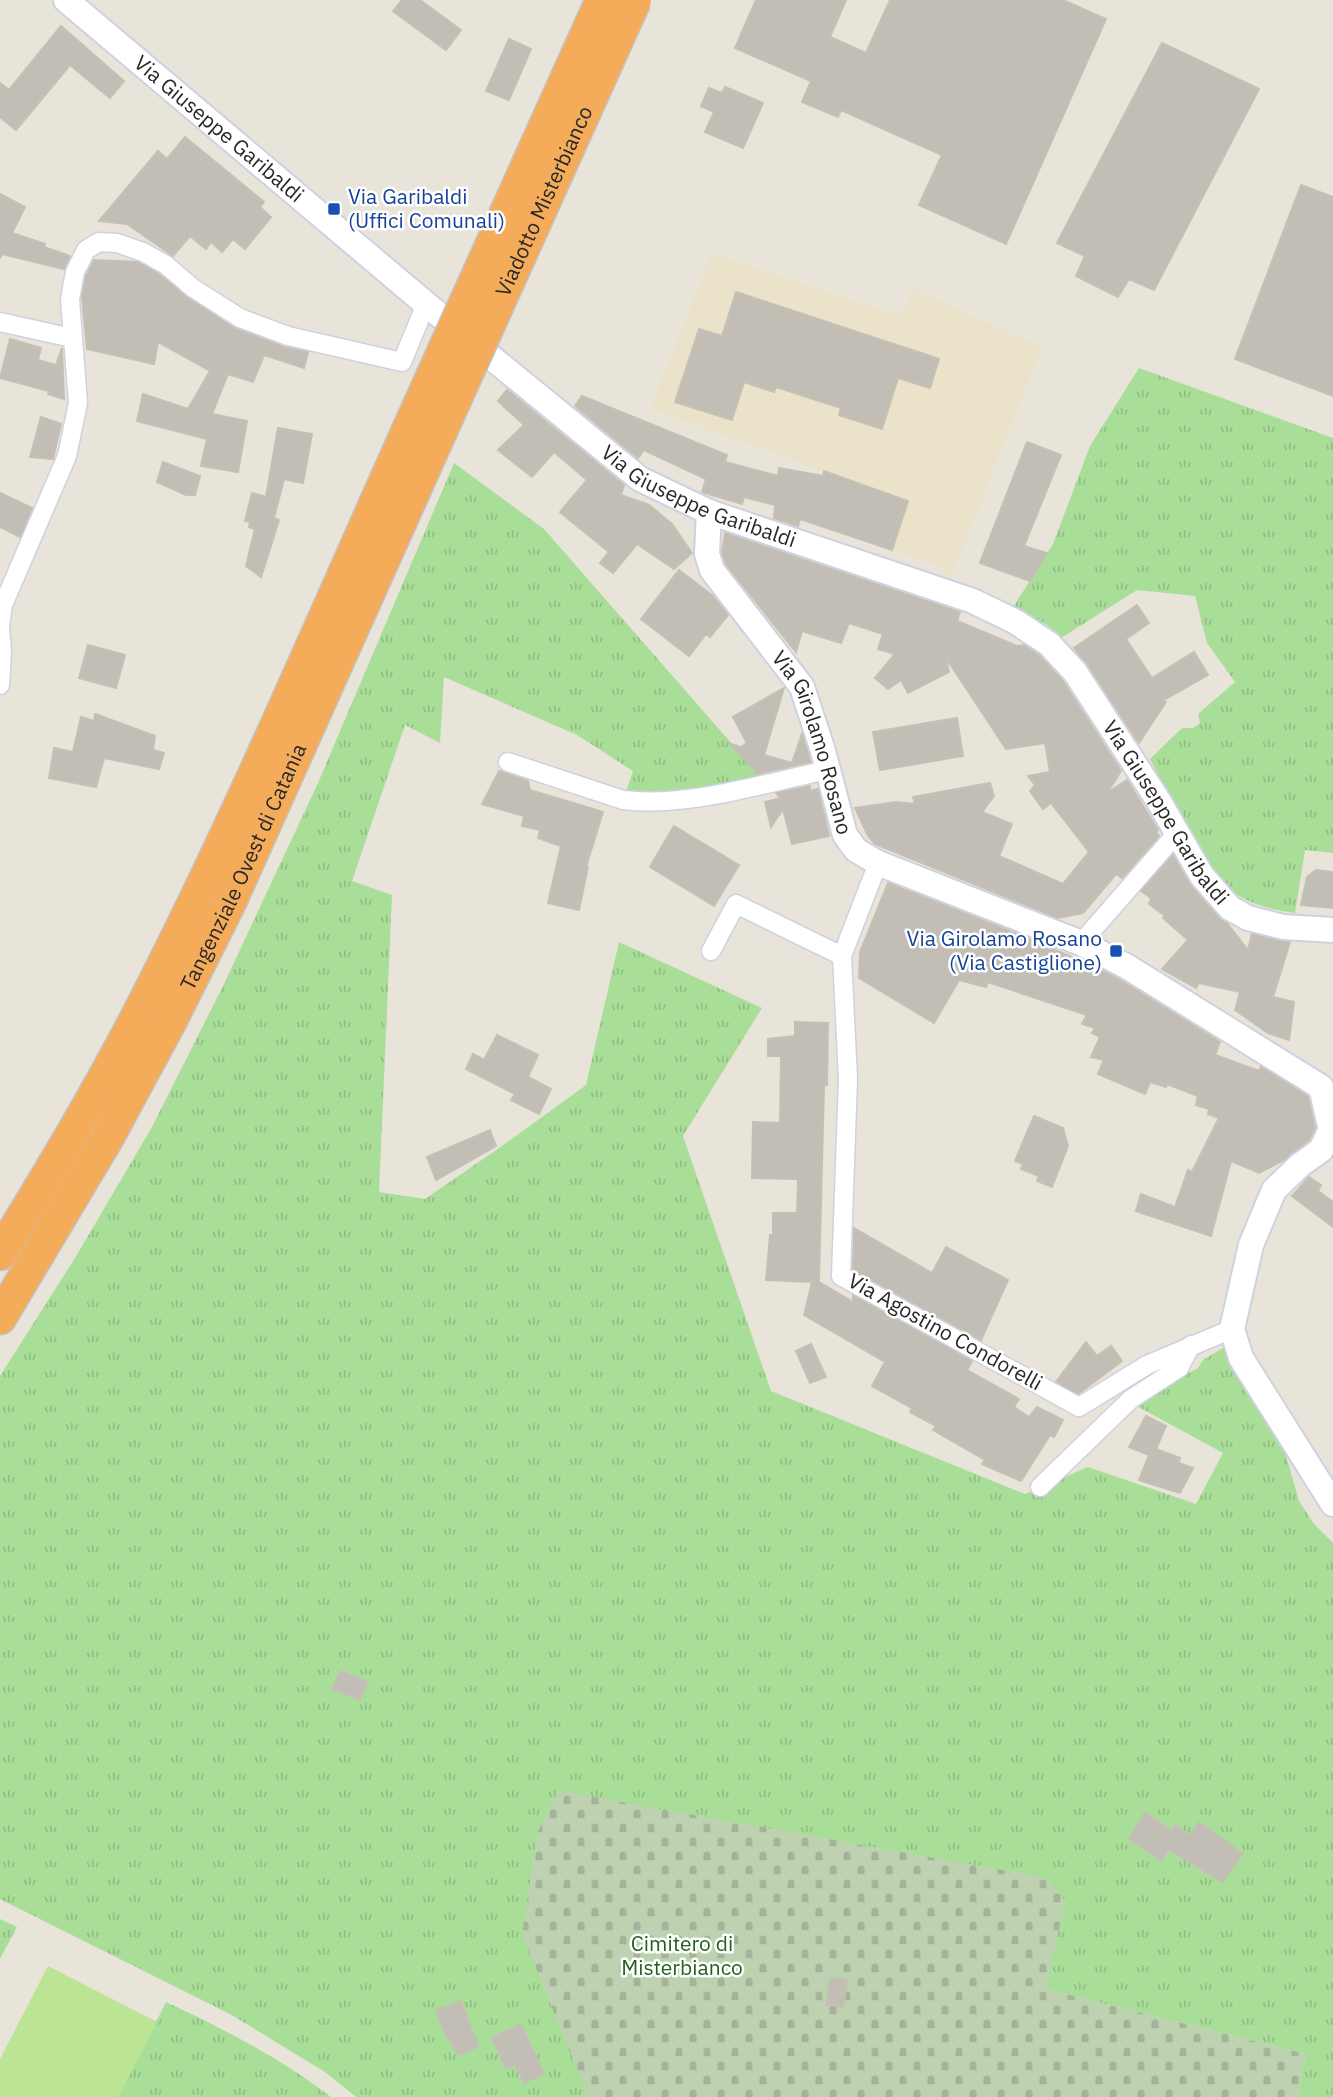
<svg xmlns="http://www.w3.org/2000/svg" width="1333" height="2097" font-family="'IBM Plex Sans',sans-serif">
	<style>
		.education { fill: #ebe3c9 }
		.grass { fill: url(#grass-tufts) }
		.cemetery { fill: url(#cemetery-stones) }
		.pitch { fill: #bbe495 }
		.building { fill: #c2beb5; stroke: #c4c0b4; stroke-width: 2 }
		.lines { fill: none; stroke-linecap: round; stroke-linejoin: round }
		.street-casing { stroke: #cfd1e0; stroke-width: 21 }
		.secondary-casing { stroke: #cfd1e0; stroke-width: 28 }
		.highway-casing { stroke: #c3c3c3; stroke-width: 35 }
		.street { stroke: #fff; stroke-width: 18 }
		.secondary { stroke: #fff; stroke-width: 24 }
		.highway { stroke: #f4ac5a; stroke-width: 32 }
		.highway-bridge-casing { stroke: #c3c3c3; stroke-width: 35; stroke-linecap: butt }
		.highway-bridge { stroke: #f4ac5a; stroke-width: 32 }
		.transit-dot { fill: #1a4fb4; stroke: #fff; stroke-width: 2.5 }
		.labels { text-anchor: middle; stroke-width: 5; stroke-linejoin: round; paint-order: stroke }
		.street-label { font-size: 21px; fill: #282828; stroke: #fff }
		.transit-label { font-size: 21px; fill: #164399; stroke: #fff; text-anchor: start }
		.park-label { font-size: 21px; fill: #245f1d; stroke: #fff }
	</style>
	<defs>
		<pattern id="grass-tufts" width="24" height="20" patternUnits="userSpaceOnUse" patternTransform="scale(1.75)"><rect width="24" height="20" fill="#a9de98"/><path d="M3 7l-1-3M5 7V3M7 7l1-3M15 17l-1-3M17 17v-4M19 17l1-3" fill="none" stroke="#91be83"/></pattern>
		<pattern id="cemetery-stones" width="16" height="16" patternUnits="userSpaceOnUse" patternTransform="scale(1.75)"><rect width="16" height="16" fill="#bed2b2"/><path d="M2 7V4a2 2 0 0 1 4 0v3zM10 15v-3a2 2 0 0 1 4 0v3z" fill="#a3b499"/></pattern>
	</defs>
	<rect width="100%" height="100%" fill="#e9e4da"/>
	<path class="education" d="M 712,253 L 902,316 L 911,288 L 1042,347 L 950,581 L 942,579 L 945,569 L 892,550 L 908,501 L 650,409 Z"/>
	<g class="grass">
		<path d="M 1139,368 L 1333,438 L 1333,853 L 1305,850 L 1295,913 C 1277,910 1259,907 1243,898 C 1208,881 1169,794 1150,759 L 1182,728 L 1193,728 L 1200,723 L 1198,714 L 1235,682 L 1207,643 L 1195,596 L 1137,590 L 1061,638 L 1047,625 L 1014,606 L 1053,544 L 1090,446 Z"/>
		<path d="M 454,463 L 544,529 L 761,777 L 689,791 L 634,794 L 626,792 L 633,771 L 577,735 L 444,677 L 440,743 L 405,725 L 352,881 L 392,895 L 379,1192 L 425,1199 L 505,1144 L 586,1085 L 619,942 L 762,1008 L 683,1136 L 771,1391 L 1025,1494 L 1088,1467 L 1196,1504 L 1223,1453 L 1133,1404 L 1198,1368 L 1203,1360 L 1226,1346 L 1285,1452 L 1299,1501 L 1314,1524 L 1333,1543 L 1333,2097 L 1297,2097 L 1306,2054 L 1045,1989 L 1064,1901 L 585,2089 L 586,2097 L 356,2097 L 325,2072 L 230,2014 L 0,1899 L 0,1376 L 75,1258 L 152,1127 L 223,986 L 318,783 Z"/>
		<path d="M 0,1919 L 17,1927 L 0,1959 Z"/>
		<path d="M 166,2002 C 224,2029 280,2058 331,2097 L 118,2097 Z"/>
	</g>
	<path class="cemetery" d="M 559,1791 L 1047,1878 L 1065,1901 L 1046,1989 L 1306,2054 L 1297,2097 L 586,2097 L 585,2089 L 522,1934 L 538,1831 Z"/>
	<path class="pitch" d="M 48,1966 L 157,2022 L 118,2097 L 0,2097 L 0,2059 Z"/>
	<g class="building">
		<path d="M 402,0 L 420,0 L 461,30 L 446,50 L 393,11 Z"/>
		<path d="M 756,0 L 846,0 L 830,37 L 866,53 L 890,0 L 1063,0 L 1106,19 L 1006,244 L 919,205 L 942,155 L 841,110 L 838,117 L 802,102 L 811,81 L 735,48 Z"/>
		<path d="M 61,26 L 124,81 L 110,98 L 70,65 L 16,130 L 0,117 L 0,83 L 9,90 Z"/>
		<path d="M 509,39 L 531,49 L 509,100 L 486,91 Z"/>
		<path d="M 1162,43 L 1259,89 L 1154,290 L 1129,279 L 1118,297 L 1076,276 L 1085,256 L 1057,243 Z"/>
		<path d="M 725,87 L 763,103 L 743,148 L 705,132 L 714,112 L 701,106 L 709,88 L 722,93 Z"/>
		<path d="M 185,137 L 264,202 L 260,207 L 271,217 L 245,249 L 233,239 L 222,252 L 211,242 L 206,249 L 190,236 L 173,256 L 127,224 L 99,221 L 158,151 L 167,159 Z"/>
		<path d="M 1301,185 L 1333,197 L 1333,396 L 1235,359 Z"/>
		<path d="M 0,194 L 25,207 L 12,233 L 45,244 L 44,247 L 70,256 L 64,269 L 2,254 L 0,258 Z"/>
		<path d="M 94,260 L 138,262 L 159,274 L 187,297 L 234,328 L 284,347 L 308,352 L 304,368 L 264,355 L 253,382 L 228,374 L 212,414 L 247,421 L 238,472 L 201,466 L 207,439 L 137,421 L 143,394 L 188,409 L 210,371 L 158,342 L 154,364 L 87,349 L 82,297 L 86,276 Z"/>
		<path d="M 736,292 L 939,359 L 930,388 L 898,378 L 882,429 L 839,415 L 841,408 L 776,387 L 774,392 L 744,382 L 732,420 L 675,402 L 699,329 L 722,336 Z"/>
		<path d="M 10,339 L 41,348 L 38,360 L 56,365 L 62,348 L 64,399 L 48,394 L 49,391 L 0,378 Z"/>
		<path d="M 507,390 L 624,485 L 621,495 L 649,505 L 672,524 L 692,553 L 674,569 L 637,544 L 613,573 L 600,563 L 609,552 L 560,512 L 587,480 L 554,452 L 532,477 L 498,450 L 524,425 L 498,401 Z"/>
		<path d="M 582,396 L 727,455 L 725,462 L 778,476 L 779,468 L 823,476 L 824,471 L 908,501 L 892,550 L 800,519 L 798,526 L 774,518 L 775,505 L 744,497 L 742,504 L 702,492 L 706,479 L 644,450 L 638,458 L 575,406 Z"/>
		<path d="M 41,417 L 61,424 L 53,459 L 30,457 Z"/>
		<path d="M 278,428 L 312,434 L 303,483 L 284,479 L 274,518 L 279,520 L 261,577 L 246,566 L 255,529 L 249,527 L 250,522 L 245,521 L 252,493 L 266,497 Z"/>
		<path d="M 1027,442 L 1061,455 L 1024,546 L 1047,553 L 1030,581 L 980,563 Z"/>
		<path d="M 163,462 L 200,476 L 195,495 L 186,495 L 157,482 Z"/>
		<path d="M 0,493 L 32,508 L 20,537 L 0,527 Z"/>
		<path d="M 725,533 L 960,612 L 957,621 L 1017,646 L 1024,645 L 1039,655 L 1063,681 L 1121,771 L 1107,793 L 1127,780 L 1158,830 L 1156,832 L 1159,836 L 1122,878 L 1116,874 L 1083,913 L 1058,918 L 875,844 L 868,836 L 855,808 L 896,802 L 915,804 L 913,797 L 990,783 L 994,796 L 982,812 L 1012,824 L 999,856 L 1063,884 L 1089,852 L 1051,803 L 1043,809 L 1030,791 L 1035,785 L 1028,776 L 1050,772 L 1045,743 L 1006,749 L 946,658 L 949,672 L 908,693 L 901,680 L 888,689 L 875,678 L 895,654 L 878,649 L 883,634 L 849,623 L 841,643 L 802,631 L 796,652 L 725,563 L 722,552 Z"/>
		<path d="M 679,570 L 713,596 L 728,615 L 710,637 L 706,634 L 689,656 L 641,619 Z"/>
		<path d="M 1137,605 L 1149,623 L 1126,639 L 1152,678 L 1194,652 L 1208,675 L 1164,700 L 1166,702 L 1139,743 L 1087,664 L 1074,648 Z"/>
		<path d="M 88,645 L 125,655 L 116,688 L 79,678 Z"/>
		<path d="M 784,688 L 764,755 L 792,763 L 802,734 L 811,762 L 758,774 L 730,744 L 741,747 L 747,743 L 733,717 Z"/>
		<path d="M 95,714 L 155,736 L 153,750 L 164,753 L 159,769 L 104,758 L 96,787 L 49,778 L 54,748 L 73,752 L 81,717 L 94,721 Z"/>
		<path d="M 957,718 L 963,756 L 880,770 L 873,732 Z"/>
		<path d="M 499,771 L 528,781 L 530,790 L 603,812 L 586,867 L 588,867 L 579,910 L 548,903 L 561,846 L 538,838 L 540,830 L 522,826 L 524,816 L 482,804 Z"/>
		<path d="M 810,786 L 809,791 L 818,789 L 829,836 L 792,844 L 783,809 L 771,827 L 765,802 L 781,798 L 776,793 Z"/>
		<path d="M 674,826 L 739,865 L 714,906 L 650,867 Z"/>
		<path d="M 1173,855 L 1191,886 L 1219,918 L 1227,923 L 1248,950 L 1252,934 L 1290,942 L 1273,997 L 1294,1002 L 1289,1040 L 1268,1033 L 1235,1010 L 1240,992 L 1199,983 L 1196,988 L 1162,969 L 1188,940 L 1163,918 L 1165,916 L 1149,904 L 1151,898 L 1141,891 Z"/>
		<path d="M 1316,870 L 1333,872 L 1333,908 L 1301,905 L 1307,877 Z"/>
		<path d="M 888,883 L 1005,929 L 1091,965 L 1119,979 L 1220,1042 L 1215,1055 L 1259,1071 L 1261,1067 L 1308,1096 L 1315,1128 L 1309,1140 L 1284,1160 L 1259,1173 L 1231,1161 L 1211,1236 L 1136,1211 L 1141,1194 L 1175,1207 L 1188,1170 L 1192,1172 L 1219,1118 L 1208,1114 L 1209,1109 L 1196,1105 L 1198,1096 L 1167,1084 L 1166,1087 L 1150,1082 L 1145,1094 L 1098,1074 L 1104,1060 L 1091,1057 L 1100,1037 L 1092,1033 L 1095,1028 L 1082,1024 L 1087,1015 L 988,982 L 986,987 L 959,980 L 934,1023 L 859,978 L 860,952 Z"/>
		<path d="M 795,1022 L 828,1023 L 827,1085 L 824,1085 L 819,1282 L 853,1302 L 853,1295 L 972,1361 L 967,1370 L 1019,1399 L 1014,1407 L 1029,1417 L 1037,1407 L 1063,1420 L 1054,1437 L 1050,1435 L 1021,1481 L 982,1464 L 985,1460 L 933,1430 L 936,1426 L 910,1412 L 912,1408 L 872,1386 L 885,1362 L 804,1315 L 812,1282 L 766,1280 L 770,1235 L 773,1235 L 773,1213 L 797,1213 L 798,1179 L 752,1178 L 753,1122 L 780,1123 L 781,1056 L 768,1056 L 768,1039 L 795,1036 Z"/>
		<path d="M 497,1035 L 538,1055 L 528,1077 L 551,1089 L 539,1114 L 511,1100 L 515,1094 L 466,1069 L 473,1054 L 484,1060 Z"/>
		<path d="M 1034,1116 L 1063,1128 L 1068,1146 L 1052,1187 L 1037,1181 L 1039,1176 L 1021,1169 L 1023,1164 L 1015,1161 Z"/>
		<path d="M 490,1130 L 496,1146 L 436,1180 L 427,1157 Z"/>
		<path d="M 1309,1177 L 1321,1185 L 1318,1191 L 1333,1202 L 1333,1227 L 1292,1196 Z"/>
		<path d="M 854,1228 L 932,1273 L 946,1247 L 1008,1280 L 981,1340 L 853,1270 Z"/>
		<path d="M 1086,1342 L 1097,1356 L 1111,1346 L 1122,1361 L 1078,1394 L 1056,1382 Z"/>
		<path d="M 811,1344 L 826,1377 L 810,1383 L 796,1351 Z"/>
		<path d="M 1146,1416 L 1166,1426 L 1156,1449 L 1180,1458 L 1179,1463 L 1193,1468 L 1180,1493 L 1139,1480 L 1149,1455 L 1129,1447 Z"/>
		<path d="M 340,1671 L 368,1682 L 360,1700 L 332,1689 Z"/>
		<path d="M 1145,1812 L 1171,1831 L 1176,1825 L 1190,1835 L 1199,1822 L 1243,1854 L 1222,1882 L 1168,1849 L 1162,1861 L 1129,1839 Z"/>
		<path d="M 830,1978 L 847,1980 L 843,2007 L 826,2005 Z"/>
		<path d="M 461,2001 L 478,2047 L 458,2055 L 444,2031 L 436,2010 Z"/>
		<path d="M 521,2024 L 544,2074 L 524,2083 L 515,2065 L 506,2069 L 492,2038 Z"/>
	</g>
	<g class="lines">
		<g class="street-casing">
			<g id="street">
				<path d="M 0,322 L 72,338"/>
				<path d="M 0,626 L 3,605 L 67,456 L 78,403 L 70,299 L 75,272 L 86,250 L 99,242 L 117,243 L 143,252 L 166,265 L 193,288 L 240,318 L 288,336 L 402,362 L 426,304"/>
				<path d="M 0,628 L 2,652 L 0,685"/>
				<path d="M 508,762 L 623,800 C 688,808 764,783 828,770"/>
				<path d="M 878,863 L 842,956 L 848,1079 L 841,1276 L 1079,1407 L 1147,1365 L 1232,1329"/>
				<path d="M 1081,943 L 1177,833"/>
				<path d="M 711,951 L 736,904 L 842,956"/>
				<path d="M 1040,1487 L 1131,1399 L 1179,1368 L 1191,1345"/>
			</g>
		</g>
		<g class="secondary-casing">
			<g id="secondary">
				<path id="s1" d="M 66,0 L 426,304 L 640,479 L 709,512 L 973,601 L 1016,622 L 1049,644 L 1075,672 L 1158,800 L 1202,876 L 1230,908 L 1248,918 L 1283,927 L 1333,930"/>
				<path id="s2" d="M 709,512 L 707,554 L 712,570 L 802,687 L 823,751 L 845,835 L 856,850 L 878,863 L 1081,943 L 1126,966 L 1321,1087 L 1333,1139"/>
				<path d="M 1331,1129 L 1321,1150 L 1300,1165 L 1274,1190 L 1251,1245 L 1232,1329 L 1241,1358 L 1333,1504"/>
			</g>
		</g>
		<g class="highway-casing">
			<g id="highway">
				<path d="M 0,1254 C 50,1172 99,1091 143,1005 C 246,804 334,594 427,388"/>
				<path id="s3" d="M 0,1318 L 108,1137 L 169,1024 L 230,902 L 454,402"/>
			</g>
		</g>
		<use href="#street" class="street"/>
		<use href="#secondary" class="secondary"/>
		<use href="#highway" class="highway"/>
		<g class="highway-bridge-casing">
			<g id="highway-bridge">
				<path d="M 427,388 L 602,0"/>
				<path id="s4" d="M 454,402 L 635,0"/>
			</g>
		</g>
		<use href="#highway-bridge" class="highway-bridge"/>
	</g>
	<g class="transit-dot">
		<rect x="327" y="202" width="14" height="14" rx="3.5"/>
		<rect x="1109" y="944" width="14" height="14" rx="3.5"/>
	</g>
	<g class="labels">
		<g class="street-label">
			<text dy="7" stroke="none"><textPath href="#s1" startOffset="200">Via Giuseppe Garibaldi</textPath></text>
			<text dy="7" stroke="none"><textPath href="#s4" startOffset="220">Viadotto Misterbianco</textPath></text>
			<text dy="7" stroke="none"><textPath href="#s1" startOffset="808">Via Giuseppe Garibaldi</textPath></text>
			<text dy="7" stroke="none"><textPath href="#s2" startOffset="262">Via Girolamo Rosano</textPath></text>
			<text dy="7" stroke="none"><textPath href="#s1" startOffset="1396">Via Giuseppe Garibaldi</textPath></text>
			<text dy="7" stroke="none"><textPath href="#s3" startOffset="513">Tangenziale Ovest di Catania</textPath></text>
			<text transform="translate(945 1332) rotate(29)" y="7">Via Agostino Condorelli</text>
		</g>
		<g class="transit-label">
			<text x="348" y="204">Via Garibaldi<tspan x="348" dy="24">(Uffici Comunali)</tspan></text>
			<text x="1102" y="946" text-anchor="end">Via Girolamo Rosano<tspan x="1102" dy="24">(Via Castiglione)</tspan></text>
		</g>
		<g class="park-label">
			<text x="682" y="1951">Cimitero di<tspan x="682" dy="24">Misterbianco</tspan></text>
		</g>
	</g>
</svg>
